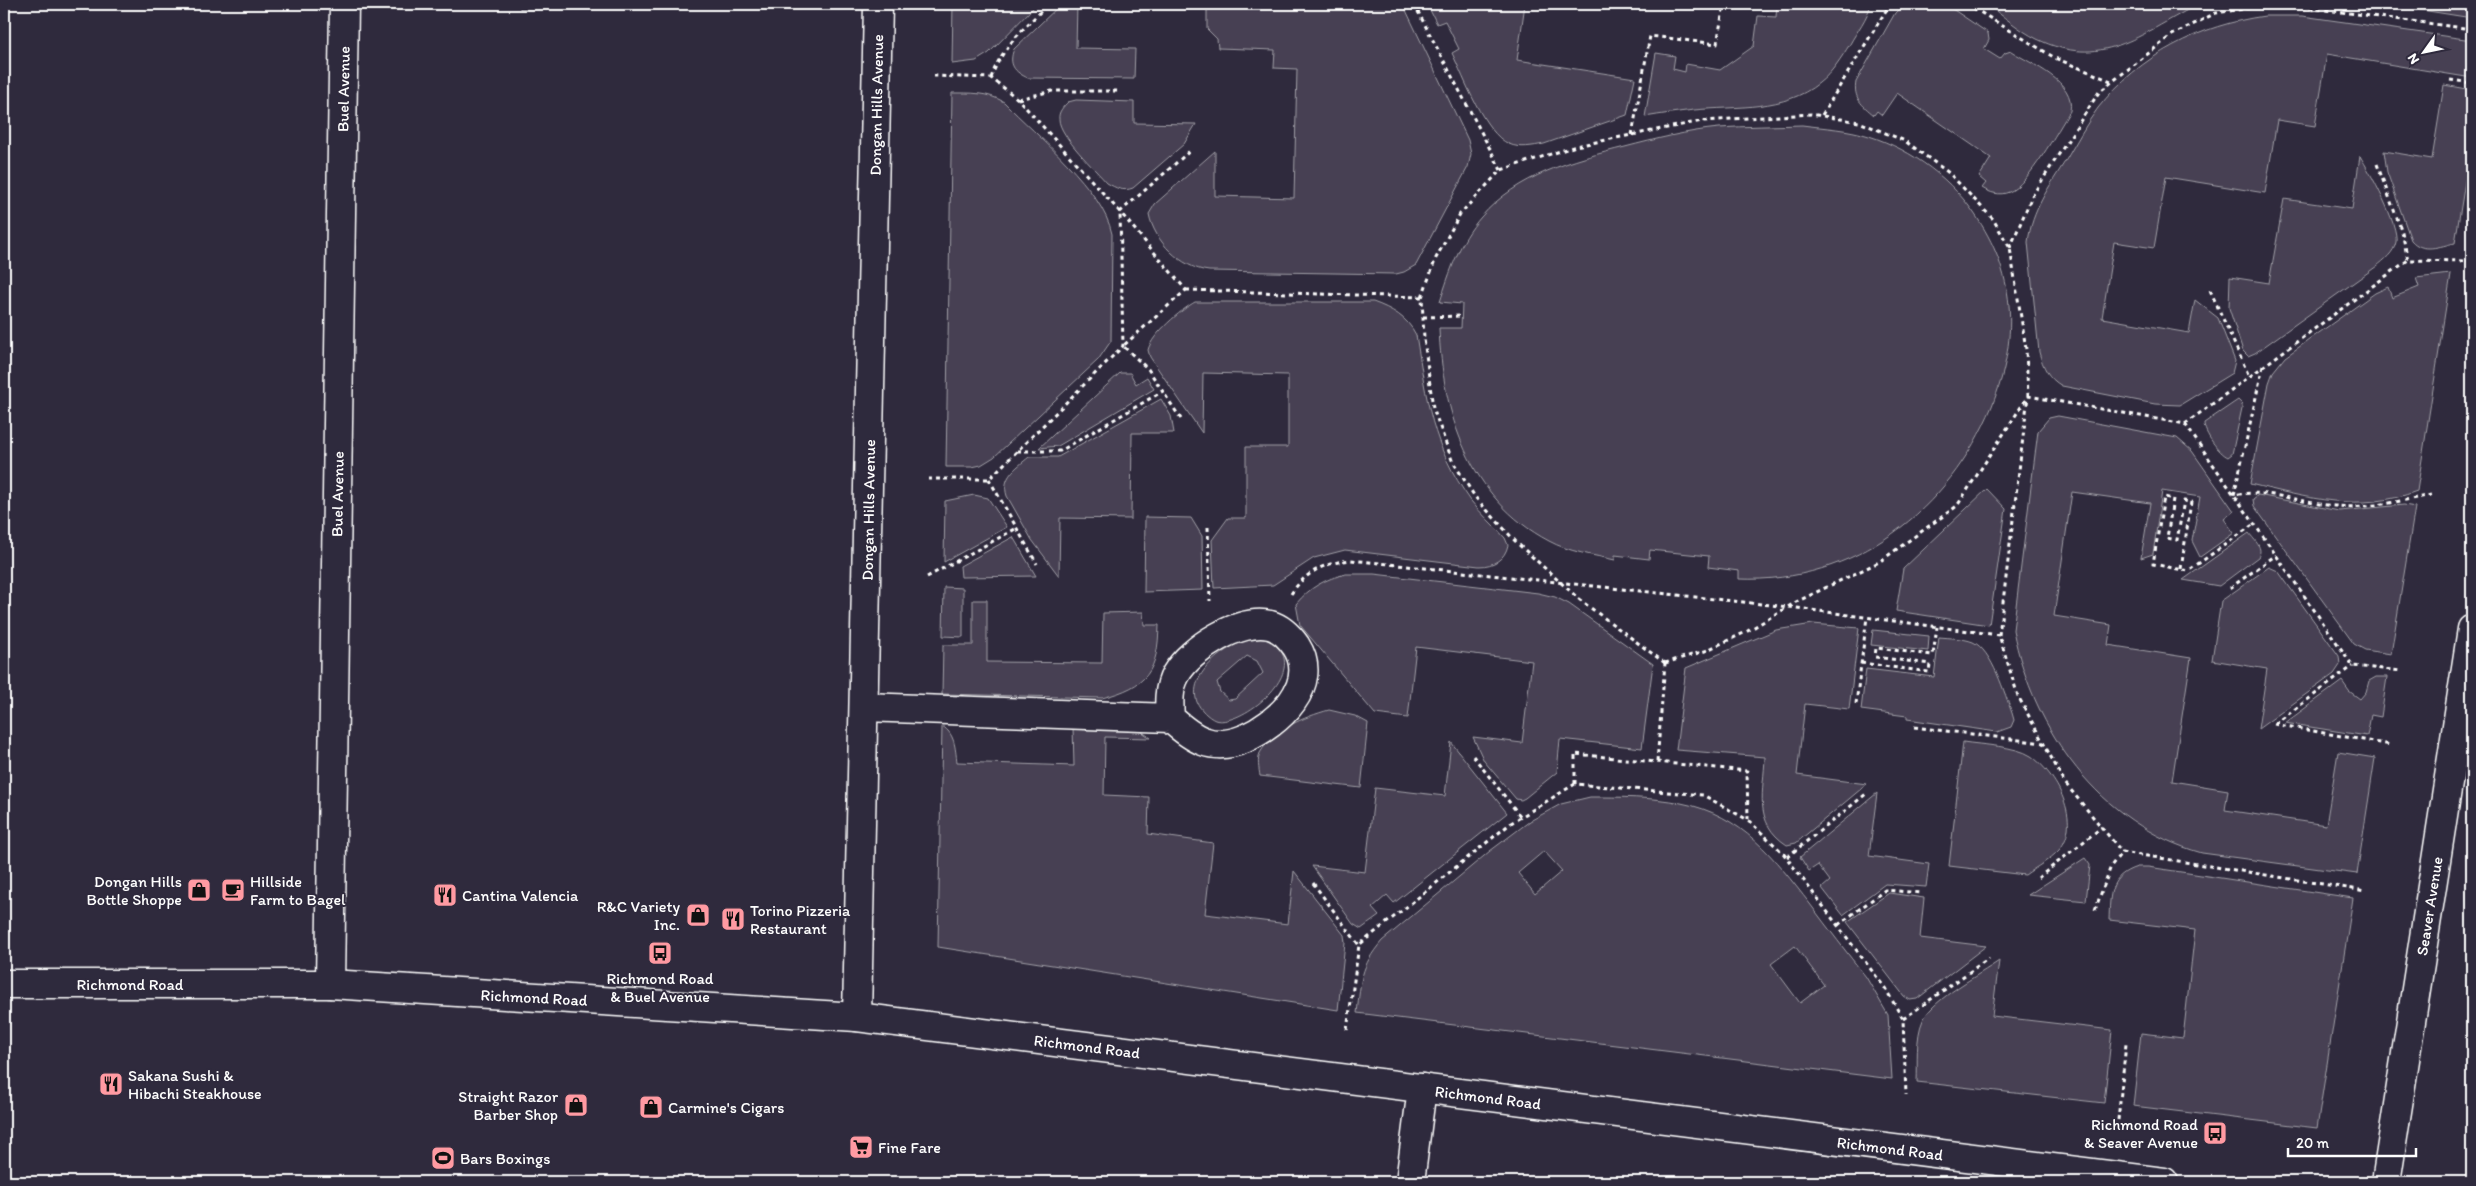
<svg xmlns="http://www.w3.org/2000/svg" width="2476" height="1186" font-family="Itim,sans-serif">
	<style>
		.green { fill: #464152; stroke: #a2a0a8; fill-rule: evenodd }
		.water { fill: #6d6a77; stroke: #a7a6ad }
		.lines { fill: none; stroke-linecap: round; stroke-linejoin: round }
		.minor-casing { stroke: #fff; stroke-width: 31 }
		.major-casing { stroke: #fff; stroke-width: 31 }
		.path { stroke: #fff; stroke-width: 3; stroke-dasharray: 4 4; stroke-linecap: butt }
		.minor { stroke: #2f2a3d; stroke-width: 28 }
		.major { stroke: #2f2a3d; stroke-width: 28 }
		.labels { text-anchor: middle; stroke-width: 4; stroke-linejoin: round; paint-order: stroke }
		.street-label { font-size: 16px; fill: #fff; stroke: #2f2a3d }
		.poi-label { font-size: 16px; fill: #fff; stroke: #2f2a3d; text-anchor: start }
	</style>
	<rect width="100%" height="100%" fill="#2f2a3d"/>
	<filter id="ink" filterUnits="userSpaceOnUse"><feTurbulence type="fractalNoise" baseFrequency=".02" numOctaves="2"/><feDisplacementMap in="SourceGraphic" scale="10" xChannelSelector="R" yChannelSelector="G"/><feConvolveMatrix kernelMatrix="1 2 1 2 8 2 1 2 1" color-interpolation-filters="sRGB"/></filter>
	<g filter="url(#ink)">
		<g class="green">
			<path d="M 953,4 L 1037,4 L 989,53 L 976,61 L 952,64 Z"/>
			<path d="M 1061,4 L 1077,4 L 1076,48 L 1135,49 L 1134,79 L 1028,78 C 1014,72 1008,64 1014,49 Z"/>
			<path d="M 1207,4 L 1403,4 L 1468,140 L 1471,154 L 1468,167 L 1416,265 L 1404,272 L 1396,274 L 1209,271 C 1181,268 1154,241 1149,214 L 1155,204 L 1215,151 L 1215,196 L 1294,198 L 1297,69 L 1274,68 L 1275,50 L 1218,48 L 1217,39 L 1207,29 Z"/>
			<path d="M 1427,4 L 1525,4 L 1517,60 L 1635,78 L 1627,115 L 1544,144 C 1533,146 1520,149 1509,144 C 1484,133 1464,78 1452,53 L 1459,49 L 1445,21 L 1437,24 Z"/>
			<path d="M 1777,4 L 1871,4 C 1867,19 1857,31 1850,44 C 1841,58 1832,73 1819,83 C 1785,111 1736,106 1694,110 C 1678,112 1662,114 1645,117 L 1656,53 L 1675,56 L 1673,69 L 1685,72 L 1686,64 L 1720,70 L 1754,46 L 1758,16 L 1776,17 Z"/>
			<path d="M 1904,4 L 1945,4 L 1988,33 L 1989,40 L 1984,49 L 2000,59 L 2005,53 L 2011,51 C 2032,65 2076,81 2070,111 C 2058,130 2028,185 2009,192 C 2000,196 1990,193 1982,188 L 1986,183 L 1979,177 L 1991,158 L 1897,93 L 1882,115 L 1877,111 L 1874,115 C 1862,105 1853,98 1856,82 L 1895,13 Z"/>
			<path d="M 1986,4 L 2206,4 L 2195,6 C 2139,35 2101,70 2037,39 C 2019,30 2002,15 1986,4 Z"/>
			<path d="M 2384,4 L 2472,4 L 2472,18 Z"/>
			<path d="M 2265,16 L 2302,16 L 2472,40 L 2472,78 L 2327,54 L 2315,126 L 2277,120 L 2265,193 L 2166,177 L 2154,248 L 2114,242 L 2102,318 L 2189,333 L 2195,300 L 2218,318 L 2235,361 L 2232,373 L 2180,405 L 2155,404 L 2062,386 C 2048,378 2043,367 2039,352 L 2028,242 C 2032,210 2049,187 2066,160 C 2076,143 2086,124 2098,108 C 2140,55 2200,25 2265,16 Z"/>
			<path d="M 2444,85 L 2472,90 L 2472,139 L 2455,243 C 2440,246 2423,254 2411,240 L 2387,172 L 2384,151 L 2432,159 Z"/>
			<path d="M 952,93 C 971,93 987,92 1004,102 C 1037,136 1103,189 1112,234 L 1111,341 L 1098,360 L 994,457 L 981,465 L 972,467 L 946,467 Z"/>
			<path d="M 1076,100 L 1134,102 L 1134,123 L 1196,124 L 1184,144 L 1133,188 C 1123,192 1116,188 1107,183 C 1096,170 1059,136 1059,119 C 1058,112 1063,107 1068,102 Z"/>
			<path d="M 1802,125 C 1825,128 1848,129 1869,136 C 1913,150 1953,180 1978,219 C 2017,279 2018,340 1992,406 C 1949,510 1855,584 1739,579 L 1739,571 L 1708,567 L 1709,556 L 1650,550 L 1649,559 L 1615,555 L 1615,560 C 1593,555 1569,552 1549,541 C 1469,499 1442,412 1439,328 L 1461,328 L 1462,304 L 1440,302 C 1450,271 1459,242 1481,217 C 1517,175 1573,160 1625,147 C 1656,139 1687,131 1719,128 C 1746,126 1774,126 1802,125 Z"/>
			<path d="M 2360,156 C 2370,172 2399,225 2396,242 C 2394,253 2384,260 2377,266 L 2255,353 L 2248,356 L 2243,351 L 2229,308 L 2230,277 L 2269,283 L 2284,199 L 2352,209 Z"/>
			<path d="M 2451,274 L 2417,491 C 2360,513 2308,498 2250,484 L 2269,383 L 2273,372 L 2285,357 L 2375,293 L 2388,287 L 2392,298 L 2419,287 L 2416,278 Z"/>
			<path d="M 1195,302 L 1373,302 C 1392,309 1407,317 1416,335 C 1427,401 1431,445 1471,501 C 1481,514 1494,525 1505,538 L 1508,545 C 1505,559 1494,566 1479,566 L 1345,550 L 1314,558 L 1273,585 L 1214,588 L 1212,540 L 1228,518 L 1246,518 L 1246,447 L 1288,447 L 1288,375 L 1203,373 L 1202,433 L 1150,357 L 1148,350 C 1152,334 1181,310 1195,302 Z"/>
			<path d="M 1120,373 L 1130,373 L 1136,384 L 1147,377 L 1154,389 L 1058,446 L 1039,448 Z"/>
			<path d="M 1161,399 L 1171,416 L 1174,433 L 1132,433 L 1131,519 L 1060,518 L 1059,576 L 1032,540 L 1007,496 C 1001,477 1016,468 1029,457 L 1058,457 Z"/>
			<path d="M 2238,400 L 2242,404 L 2242,408 L 2232,454 L 2228,457 C 2219,453 2204,433 2204,423 Z"/>
			<path d="M 2058,416 L 2177,438 L 2192,451 L 2234,511 L 2224,519 L 2234,533 L 2200,557 L 2192,541 L 2200,497 L 2162,491 L 2153,554 L 2141,558 L 2150,503 L 2072,492 L 2054,616 L 2111,625 L 2108,645 L 2191,658 L 2172,781 L 2228,790 L 2225,810 L 2326,825 L 2338,752 L 2375,758 L 2357,874 L 2202,853 C 2100,825 2033,730 2013,630 L 2038,431 L 2049,418 Z"/>
			<path d="M 1987,489 L 2006,509 L 1989,625 L 1896,611 L 1903,569 Z"/>
			<path d="M 974,495 L 988,498 L 1007,527 L 944,562 L 945,501 Z"/>
			<path d="M 2258,495 L 2339,511 L 2404,505 L 2415,507 L 2391,654 L 2365,650 L 2354,644 L 2254,506 L 2253,499 Z"/>
			<path d="M 1145,517 L 1191,518 L 1202,536 L 1203,590 L 1144,592 Z"/>
			<path d="M 2249,533 C 2255,541 2264,548 2258,557 L 2219,586 L 2183,580 Z"/>
			<path d="M 1013,537 L 1036,576 L 961,577 L 960,566 Z"/>
			<path d="M 2269,567 L 2278,571 L 2339,656 L 2340,665 L 2334,674 L 2258,729 L 2267,669 L 2212,660 L 2221,601 Z"/>
			<path d="M 1346,574 L 1374,574 L 1538,593 L 1555,597 L 1569,604 L 1653,664 L 1642,748 L 1560,739 L 1557,772 L 1525,798 L 1521,800 L 1516,799 L 1484,761 L 1473,737 L 1522,743 L 1532,661 L 1416,647 L 1408,718 L 1375,714 L 1300,625 L 1296,604 C 1310,587 1325,579 1346,574 Z"/>
			<path d="M 944,587 L 963,588 L 963,637 L 943,636 Z"/>
			<path d="M 973,600 L 987,600 L 987,662 L 1102,663 L 1103,613 L 1143,612 L 1144,625 L 1159,625 C 1158,671 1148,686 1102,698 L 942,694 L 943,645 L 973,645 Z"/>
			<path d="M 1813,624 L 1859,628 L 1849,709 L 1805,704 L 1797,775 L 1867,784 L 1796,843 L 1787,845 C 1752,822 1764,791 1765,757 L 1676,750 L 1686,668 L 1776,630 Z"/>
			<path d="M 1873,630 L 1929,636 L 1928,651 L 1871,645 Z"/>
			<path d="M 1261,636 C 1325,662 1241,729 1215,720 C 1208,717 1200,709 1197,702 C 1186,671 1235,639 1261,636 ZM 1247,656 L 1257,661 L 1263,673 L 1235,699 L 1229,700 L 1220,692 L 1217,682 Z"/>
			<path d="M 1939,637 C 1949,638 1963,638 1973,642 C 1992,650 2005,695 2012,713 L 2014,720 L 2011,727 L 1997,732 L 1907,719 L 1907,716 L 1861,710 L 1866,669 L 1934,677 Z"/>
			<path d="M 2376,677 L 2387,677 L 2381,717 L 2371,715 L 2367,736 L 2285,723 L 2342,681 L 2349,691 L 2360,699 L 2366,692 L 2369,681 Z"/>
			<path d="M 1329,710 L 1355,716 L 1368,723 L 1361,788 L 1260,776 C 1259,769 1257,760 1260,753 C 1274,729 1304,717 1329,710 Z"/>
			<path d="M 942,726 C 955,734 955,747 957,762 L 1074,766 L 1073,727 L 1136,728 L 1151,738 L 1105,737 L 1104,795 L 1149,797 L 1148,834 L 1213,843 L 1205,914 L 1288,924 L 1294,871 L 1344,935 L 1345,943 L 1338,1010 L 938,947 Z"/>
			<path d="M 1451,742 L 1507,813 L 1394,903 L 1387,895 L 1372,908 L 1379,916 L 1361,929 L 1353,924 L 1312,866 L 1365,872 L 1375,788 L 1445,796 Z"/>
			<path d="M 1963,742 C 1982,745 2016,746 2031,756 C 2056,773 2083,822 2059,850 C 2050,860 2036,867 2025,875 L 1949,866 Z"/>
			<path d="M 1877,793 L 1869,856 L 1929,864 L 1926,887 L 1885,884 L 1843,915 L 1822,888 L 1830,881 L 1818,865 L 1809,871 L 1800,857 Z"/>
			<path d="M 1590,797 C 1620,797 1651,797 1681,803 C 1743,815 1774,858 1810,904 C 1828,928 1847,953 1866,977 L 1888,1015 L 1892,1079 L 1357,1013 C 1361,980 1360,967 1382,941 L 1490,851 L 1530,821 L 1561,804 ZM 1544,851 L 1562,871 L 1535,894 L 1518,873 ZM 1795,946 L 1824,985 L 1800,1003 L 1771,964 Z"/>
			<path d="M 2085,858 L 2090,865 L 2086,901 L 2028,895 Z"/>
			<path d="M 2137,867 L 2148,867 L 2353,898 L 2317,1128 L 2133,1106 L 2141,1033 L 2183,1038 L 2195,930 L 2109,920 C 2110,894 2109,876 2137,867 Z"/>
			<path d="M 1889,893 L 1924,898 L 1920,938 L 1986,946 L 1917,999 L 1910,1000 L 1904,996 L 1847,922 Z"/>
			<path d="M 1999,961 L 1992,1016 L 2112,1030 L 2104,1103 L 1917,1082 C 1918,1063 1915,1038 1923,1020 C 1933,999 1979,975 1999,961 Z"/>
		</g>
		<path class="water" d="M 520,4 L 601,4 L 601,8 L 520,9 Z"/>
		<g class="lines">
			<g class="minor-casing">
				<g id="minor">
					<path d="M 864,707 L 1170,718 C 1193,739 1212,752 1244,739 C 1278,724 1321,685 1296,646 C 1289,636 1281,628 1270,625 C 1240,618 1191,648 1176,674 C 1168,688 1169,703 1170,718"/>
					<path d="M 330,984 L 344,4"/>
					<path d="M 857,1017 L 878,4"/>
					<path d="M 1410,1182 L 1422,1088"/>
					<path d="M 2386,1182 L 2472,629"/>
				</g>
			</g>
			<g class="major-casing">
				<path id="major" d="M 4,984 L 330,984 L 857,1017 L 2164,1182"/>
			</g>
			<g class="path">
				<path d="M 1414,4 L 1501,170"/>
				<path d="M 1967,4 L 2055,58 L 2111,81"/>
				<path d="M 991,78 C 1002,46 1026,27 1048,4"/>
				<path d="M 2450,80 L 2472,83"/>
				<path d="M 1018,99 L 1052,91 L 1121,91"/>
				<path d="M 1822,115 L 1890,4"/>
				<path d="M 1632,135 L 1650,36 L 1717,44 L 1724,4"/>
				<path d="M 2377,164 L 2402,232 L 2408,260"/>
				<path d="M 2010,248 L 2032,196 L 2099,92 L 2172,35 L 2216,13 L 2263,6 L 2310,8 L 2472,29"/>
				<path d="M 1186,290 L 1422,297"/>
				<path d="M 2210,290 L 2249,376"/>
				<path d="M 1423,317 L 1462,316"/>
				<path d="M 2263,366 L 2234,495 C 2269,488 2302,504 2336,506 C 2368,509 2400,501 2431,495"/>
				<path d="M 1181,419 L 1148,369 L 1123,346 L 1186,290 L 1120,212 L 1191,150"/>
				<path d="M 2185,424 L 2408,260 L 2468,261"/>
				<path d="M 1017,451 L 1060,451 L 1163,391"/>
				<path d="M 928,479 L 989,479 L 1123,346 L 1120,212 L 1018,99 L 991,78 L 934,76"/>
				<path d="M 989,479 L 1037,564"/>
				<path d="M 1208,527 L 1210,601"/>
				<path d="M 2181,569 L 2191,502 L 2184,501 L 2177,540 L 2167,538 L 2173,499 L 2164,497 L 2153,564 L 2188,571 L 2254,524"/>
				<path d="M 927,577 L 1017,528"/>
				<path d="M 2230,588 L 2276,555"/>
				<path d="M 1291,594 C 1306,571 1325,563 1351,560 L 1789,607 L 1999,635"/>
				<path d="M 1665,663 L 1580,600 L 1517,543 L 1475,497 L 1452,460 L 1433,408 L 1424,339 L 1422,297 L 1436,258 L 1460,214 L 1501,170 L 1576,146 L 1702,121 L 1811,114 L 1859,122 L 1905,141 L 1949,173 L 1993,219 L 2010,248 L 2026,349 L 2028,396 L 1999,635 L 2018,696 L 2065,783 L 2122,852"/>
				<path d="M 1665,663 L 1705,651 L 1746,632 L 1796,602 L 1879,562 L 1957,506 L 2028,396 L 2185,424 L 2353,666 L 2402,671"/>
				<path d="M 1861,663 L 1929,672 L 1930,664 L 1875,657 L 1876,648 L 1933,655 L 1937,627"/>
				<path d="M 1856,704 L 1867,617"/>
				<path d="M 2274,724 L 2391,745"/>
				<path d="M 2275,724 L 2353,666"/>
				<path d="M 1914,727 L 2044,743"/>
				<path d="M 1473,756 L 1521,817"/>
				<path d="M 1657,762 L 1665,663"/>
				<path d="M 1575,784 L 1575,754 L 1747,771 L 1748,819"/>
				<path d="M 1787,857 L 1866,794"/>
				<path d="M 2038,878 L 2102,827"/>
				<path d="M 1313,883 L 1359,945"/>
				<path d="M 2095,910 L 2111,866 L 2122,852 L 2366,891"/>
				<path d="M 1838,925 L 1885,890 L 1922,893"/>
				<path d="M 1903,1019 L 1989,958"/>
				<path d="M 1347,1030 L 1359,945 L 1511,823 L 1575,784 L 1703,795 L 1748,820 L 1783,853 L 1885,988 L 1903,1019 L 1906,1095"/>
				<path d="M 2118,1120 L 2126,1044"/>
			</g>
			<use href="#minor" class="minor"/>
			<use href="#major" class="major"/>
		</g>
	</g>
	<defs>
		<g id="shop-square" transform="scale(1.25)"><rect x="-9" y="-9" width="18" height="18" rx="4" fill="#ff9aa2" stroke="#2f2a3d"/><path d="M-5-2.5h2.3a2.7 3.5 0 0 1 5.4 0H5L5.5 6h-11ZM-1.5-2.5h3a1.5 2.3 0 0 0-3 0Z" fill="#111"/></g>
		<g id="cafe-square" transform="scale(1.25)"><rect x="-9" y="-9" width="18" height="18" rx="4" fill="#ff9aa2" stroke="#2f2a3d"/><path d="M-5.5-4.5H6V0H3Q3 3.5 0 3.5H-2.5Q-5.5 3.5-5.5 0ZM3-3.2v2h1.7v-2ZM-6 4.5H4V6H-6Z" fill="#111"/></g>
		<g id="restaurant-square" transform="scale(1.25)"><rect x="-9" y="-9" width="18" height="18" rx="4" fill="#ff9aa2" stroke="#2f2a3d"/><path d="M-5-6h1v4h1v-4h1v4h1v-4h1v5L-1.5 .5V6h-2V.5L-5-1ZM5-6V6H3V1.5H1.5Q1.5-4 5-6Z" fill="#111"/></g>
		<g id="bus-square" transform="scale(1.25)"><rect x="-9" y="-9" width="18" height="18" rx="4" fill="#ff9aa2" stroke="#2f2a3d"/><path d="M-5-6H5V4H4V6H2V4H-2V6H-4V4H-5ZM-3.5-4V0h7V-4ZM-3.5 1.2v1.5H-2V1.2ZM2 1.2v1.5H3.5V1.2Z" fill="#111"/></g>
		<g id="supermarket-square" transform="scale(1.25)"><rect x="-9" y="-9" width="18" height="18" rx="4" fill="#ff9aa2" stroke="#2f2a3d"/><path d="M-6-5.5h2.5l.6 2H6L4.5 2H-2.5L-4.4-4H-6ZM-1.5 3.2a1.3 1.3 0 1 0 .1 0ZM3 3.2a1.3 1.3 0 1 0 .1 0Z" fill="#111"/></g>
		<g id="stadium-square" transform="scale(1.25)"><rect x="-9" y="-9" width="18" height="18" rx="4" fill="#ff9aa2" stroke="#2f2a3d"/><path d="M0-5a6.5 5 0 1 0 0 10a6.5 5 0 1 0 0-10ZM-3.5-1.8h7v3.6h-7Z" fill="#111"/></g>
	</defs>
	<g fill-rule="evenodd">
		<use href="#shop-square" x="199" y="890"/>
		<use href="#cafe-square" x="233" y="890"/>
		<use href="#restaurant-square" x="445" y="895"/>
		<use href="#shop-square" x="698" y="915"/>
		<use href="#restaurant-square" x="733" y="919"/>
		<use href="#bus-square" x="660" y="953"/>
		<use href="#restaurant-square" x="111" y="1084"/>
		<use href="#shop-square" x="576" y="1105"/>
		<use href="#shop-square" x="651" y="1107"/>
		<use href="#bus-square" x="2215" y="1133"/>
		<use href="#supermarket-square" x="861" y="1147"/>
		<use href="#stadium-square" x="443" y="1158"/>
	</g>
	<g class="labels">
		<g class="street-label">
			<text transform="translate(343 89) rotate(-89)" y="6">Buel Avenue</text>
			<text transform="translate(876 105) rotate(-89)" y="6">Dongan Hills Avenue</text>
			<text transform="translate(337 494) rotate(-89)" y="6">Buel Avenue</text>
			<text transform="translate(868 510) rotate(-89)" y="6">Dongan Hills Avenue</text>
			<text transform="translate(2429 906) rotate(-81)" y="6">Seaver Avenue</text>
			<text x="130" y="990">Richmond Road</text>
			<text transform="translate(534 997) rotate(3)" y="6">Richmond Road</text>
			<text transform="translate(1087 1046) rotate(7)" y="6">Richmond Road</text>
			<text transform="translate(1488 1097) rotate(7)" y="6">Richmond Road</text>
			<text transform="translate(1890 1148) rotate(7)" y="6">Richmond Road</text>
		</g>
		<g class="poi-label">
			<text x="182" y="887" text-anchor="end">Dongan Hills<tspan x="182" dy="18">Bottle Shoppe</tspan></text>
			<text x="250" y="887">Hillside<tspan x="250" dy="18">Farm to Bagel</tspan></text>
			<text x="462" y="901">Cantina Valencia</text>
			<text x="680" y="912" text-anchor="end">R&amp;C Variety<tspan x="680" dy="18">Inc.</tspan></text>
			<text x="750" y="916">Torino Pizzeria<tspan x="750" dy="18">Restaurant</tspan></text>
			<text x="660" y="984" text-anchor="middle">Richmond Road<tspan x="660" dy="18">&amp; Buel Avenue</tspan></text>
			<text x="128" y="1081">Sakana Sushi &amp;<tspan x="128" dy="18">Hibachi Steakhouse</tspan></text>
			<text x="558" y="1102" text-anchor="end">Straight Razor<tspan x="558" dy="18">Barber Shop</tspan></text>
			<text x="668" y="1113">Carmine's Cigars</text>
			<text x="2198" y="1130" text-anchor="end">Richmond Road<tspan x="2198" dy="18">&amp; Seaver Avenue</tspan></text>
			<text x="878" y="1153">Fine Fare</text>
			<text x="460" y="1164">Bars Boxings</text>
		</g>
	</g>
	<rect width="2476" height="1186" fill="none" stroke="#2f2a3d" stroke-width="20"/>
	<rect x="10" y="10" width="2456" height="1166" fill="none" stroke="#fff" stroke-width="2" filter="url(#ink)"/>
	<g transform="translate(2424 52) rotate(237)" stroke="#2f2a3d" stroke-width="4" paint-order="stroke">
	<path d="M0-4L9 19L0 12L-9 19Z" fill="#ffffff"/>
	<text y="-8" font-size="14" font-weight="bold" text-anchor="middle" fill="#ffffff">N</text>
	</g>
	<path d="M2288 1148v8h128v-8" fill="none" stroke="#ffffff" stroke-width="2.5"/>
	<text x="2296" y="1148" font-size="15" fill="#ffffff" stroke="#2f2a3d" stroke-width="4" paint-order="stroke">20 m</text>
</svg>
